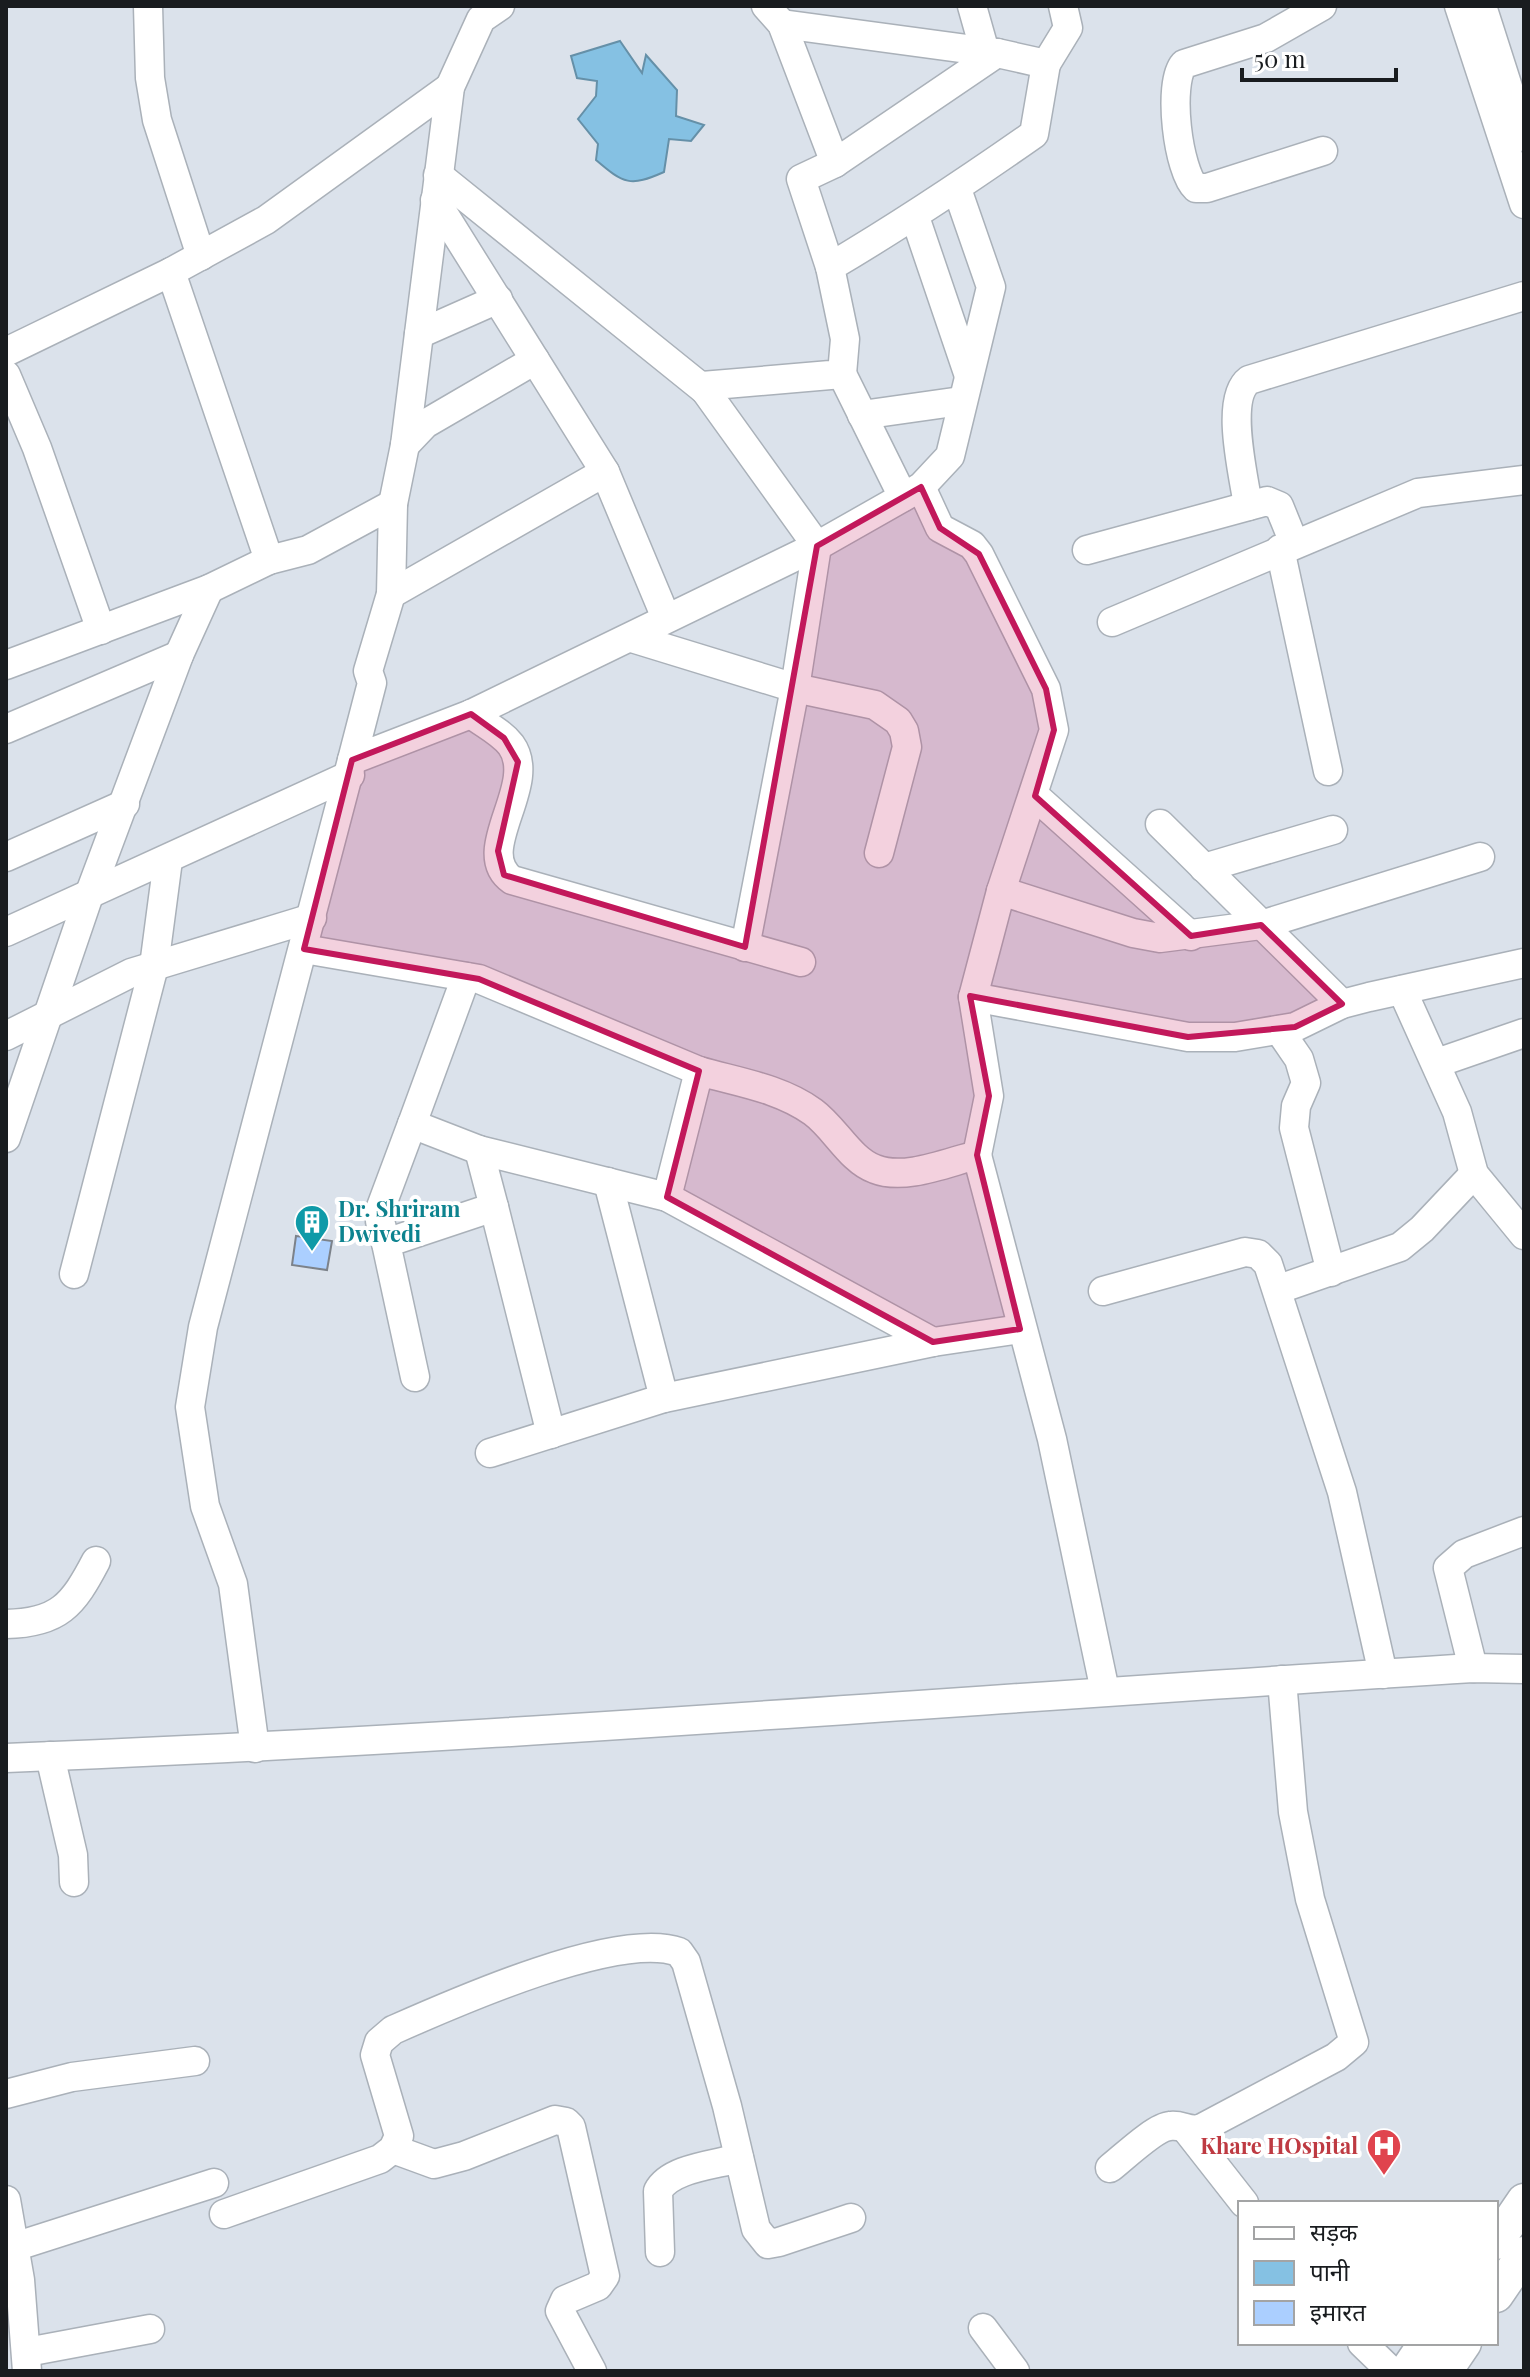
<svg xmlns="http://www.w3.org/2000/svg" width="1530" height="2377" font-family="'Playfair Display','Noto Sans Devanagari',serif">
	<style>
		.water { fill: #85c1e3; stroke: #6590a8; stroke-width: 2 }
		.building { fill: #abcfff; stroke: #7c828a; stroke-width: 2 }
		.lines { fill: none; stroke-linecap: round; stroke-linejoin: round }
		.minor-casing { stroke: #aab1b9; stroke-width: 31 }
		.major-casing { stroke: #aab1b9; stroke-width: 37 }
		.minor { stroke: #fff; stroke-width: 28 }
		.major { stroke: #fff; stroke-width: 34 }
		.marked { fill: #c2185b; fill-opacity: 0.2; stroke: #c2185b; stroke-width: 6; stroke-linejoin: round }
		.labels { text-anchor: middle; stroke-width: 8; stroke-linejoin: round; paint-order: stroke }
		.culture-label { font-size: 22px; font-weight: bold; fill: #0d838f; stroke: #fff; text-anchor: start }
		.health-label { font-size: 22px; font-weight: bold; fill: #be3a42; stroke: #fff; text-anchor: end }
	</style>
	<rect width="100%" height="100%" fill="#dbe2eb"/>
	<path class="water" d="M 620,41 L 642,73 L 646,55 L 677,90 L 676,116 L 704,125 L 691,141 L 669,139 L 664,172 C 630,187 624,184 596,160 L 598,144 L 578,119 L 596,96 L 597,81 L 577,78 L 571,56 Z"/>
	<path class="building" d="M 296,1236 L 332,1241 L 327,1270 L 292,1265 Z"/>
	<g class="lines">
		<g class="minor-casing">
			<g id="minor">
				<path d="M 148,6 L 150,78 L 157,120 L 201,256"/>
				<path d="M 766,6 L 782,24 L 835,163 L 997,53"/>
				<path d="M 972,6 L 985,52"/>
				<path d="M 1322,6 L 1266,38 L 1184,64 C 1167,83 1178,172 1196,188 L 1207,188 L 1323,151"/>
				<path d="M 1459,6 L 1524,204"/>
				<path d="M 1482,6 L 1524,137"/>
				<path d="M 782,24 L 997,53 L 1046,64 L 1034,134 C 967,181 901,225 830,267 L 845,339 L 842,374 L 702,386 L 817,546 L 921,487 L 950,456 L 991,287 L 957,189"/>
				<path d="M 1046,64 L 1068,28 L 1063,6"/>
				<path d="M 438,175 L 706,391"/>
				<path d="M 435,200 L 605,472"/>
				<path d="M 915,217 L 968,373"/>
				<path d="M 830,267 L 801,179 L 835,163"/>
				<path d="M 171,272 L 269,560"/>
				<path d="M 419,334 L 498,299"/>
				<path d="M 6,352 L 171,272 L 266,220 L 450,87"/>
				<path d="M 842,374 L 903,497"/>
				<path d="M 6,375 L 37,448 L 101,630"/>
				<path d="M 862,415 L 961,401"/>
				<path d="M 405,445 L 425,424 L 535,360"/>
				<path d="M 921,487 L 940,528 L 972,545 L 979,554 L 1046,689 L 1054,730 L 1001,891 L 973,997 L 989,1096 L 977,1155"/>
				<path d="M 393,504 L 405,445 L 450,87 L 481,19 L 500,6"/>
				<path d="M 1248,506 C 1244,476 1224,399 1249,380 L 1524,296"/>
				<path d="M 1280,549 L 1328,771"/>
				<path d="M 1087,550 L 1267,501 L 1279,506 L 1294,543"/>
				<path d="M 391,594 L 605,472 L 666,618"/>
				<path d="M 1112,622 L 1418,493 L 1524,480"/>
				<path d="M 632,638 L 795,688 L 875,705 L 898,721 L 904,731 L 907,747 L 879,853"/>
				<path d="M 6,665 L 209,589 L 269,560 L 308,550 L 393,504 L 391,594 L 368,671 L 372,683 L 352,760 L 471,714 L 817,546"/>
				<path d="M 471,714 C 484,724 501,732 511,745 C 540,785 471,851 512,880 L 801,962"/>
				<path d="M 6,729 L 179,655"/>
				<path d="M 1035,796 L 1191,936"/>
				<path d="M 1160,824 L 1342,1004"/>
				<path d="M 6,857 L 125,804"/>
				<path d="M 1204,868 L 1333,830"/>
				<path d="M 1001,891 L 1133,933 L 1160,938 L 1261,925 L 1480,857"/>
				<path d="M 6,932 L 350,775"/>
				<path d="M 745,947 L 795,688 L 817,546"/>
				<path d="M 304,949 L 479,979 L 699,1071"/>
				<path d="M 466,977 L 412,1124 L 479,1150"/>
				<path d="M 1402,990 L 1457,1112 L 1474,1174 L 1524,1235"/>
				<path d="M 973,997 L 1188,1037 L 1235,1037 L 1295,1027 L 1342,1004 L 1369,997 L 1524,963"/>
				<path d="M 1279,1030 L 1299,1059 L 1306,1083 L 1296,1106 L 1294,1128 L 1331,1272"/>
				<path d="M 6,1036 L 131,973 L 312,918"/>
				<path d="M 1437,1063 L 1524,1033"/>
				<path d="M 6,1138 L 88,898 L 179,655 L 209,589"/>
				<path d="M 608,1182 L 664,1398"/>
				<path d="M 667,1197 L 699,1071 C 737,1082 780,1088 813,1112 C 835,1128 850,1160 875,1169 C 905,1181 948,1162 977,1155 L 1052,1439 L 1105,1691"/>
				<path d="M 494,1207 L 551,1434"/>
				<path d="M 386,1243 L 380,1221 L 381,1207 L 412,1124"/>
				<path d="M 74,1274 L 154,966 L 168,860"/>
				<path d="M 1279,1289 L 1400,1247 L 1422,1229 L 1474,1174"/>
				<path d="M 1103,1291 L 1245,1252 L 1258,1254 L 1268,1264 L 1342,1492 L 1383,1674"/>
				<path d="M 415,1377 L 386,1243 L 494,1207 L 479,1150 L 667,1197 L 933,1342"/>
				<path d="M 490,1453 L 664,1398 L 933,1342 L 1020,1329"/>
				<path d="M 6,1624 C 59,1623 73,1605 96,1561"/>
				<path d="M 1473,1668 L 1448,1568 L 1464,1554 L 1524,1531"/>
				<path d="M 255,1748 L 233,1584 L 205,1506 L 190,1407 L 203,1327 L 352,760"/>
				<path d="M 50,1756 L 73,1855 L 74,1882"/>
				<path d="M 6,1758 C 496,1739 984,1698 1473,1668 L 1524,1669"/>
				<path d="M 6,2094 L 72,2077 L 195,2061"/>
				<path d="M 1186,2129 L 1244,2203"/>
				<path d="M 393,2149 L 434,2164 L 464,2156 L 555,2120 L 566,2122 L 571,2127 L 605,2276 L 598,2286 L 565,2300 L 560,2311 L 592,2371"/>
				<path d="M 1110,2168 C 1123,2158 1155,2127 1170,2126 C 1182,2124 1190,2133 1202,2128 L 1336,2057 L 1354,2042 L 1310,1899 L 1293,1812 L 1282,1680"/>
				<path d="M 6,2200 L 20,2280 L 27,2371"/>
				<path d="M 224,2214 L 380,2159 L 393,2149 L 399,2136 L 375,2055 L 379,2042 L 393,2030 C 454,2003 618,1930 679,1952 L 686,1962 L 727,2106 L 756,2229 L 768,2244 L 779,2242 L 851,2218"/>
				<path d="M 14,2247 L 214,2183"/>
				<path d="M 660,2252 L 658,2191 C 670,2168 715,2165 739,2158"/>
				<path d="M 983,2328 L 1015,2371"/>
				<path d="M 1362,2343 L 1391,2371"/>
				<path d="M 27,2352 L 150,2329"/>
			</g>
		</g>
		<g class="major-casing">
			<g id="major">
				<path d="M 1496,2242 L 1524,2201"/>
				<path d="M 1496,2295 L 1524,2254"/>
				<path d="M 1407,2371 L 1426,2343"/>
				<path d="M 1445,2371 L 1464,2343"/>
			</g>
		</g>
		<use href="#minor" class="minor"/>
		<use href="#major" class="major"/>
	</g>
	<path class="marked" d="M 921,487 L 940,528 L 979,554 L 1046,689 L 1054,730 L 1035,796 L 1191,936 L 1261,925 L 1342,1004 L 1295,1027 L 1188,1037 L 970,996 L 989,1096 L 977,1155 L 1020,1329 L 933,1342 L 667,1197 L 699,1071 L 479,979 L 304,949 L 352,760 L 471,714 L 504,738 L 518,762 L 498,851 L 504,875 L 745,947 L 817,546 Z"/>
	<defs>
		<g id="building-pin" transform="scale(1.8)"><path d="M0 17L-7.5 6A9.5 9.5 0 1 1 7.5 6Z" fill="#0f9aa8" stroke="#fff"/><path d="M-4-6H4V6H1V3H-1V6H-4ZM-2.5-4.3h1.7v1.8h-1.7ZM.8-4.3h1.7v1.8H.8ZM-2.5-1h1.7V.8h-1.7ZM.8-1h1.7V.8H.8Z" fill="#fff"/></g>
		<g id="hospital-pin" transform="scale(1.8)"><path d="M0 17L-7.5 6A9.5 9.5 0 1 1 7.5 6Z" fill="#e0444e" stroke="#fff"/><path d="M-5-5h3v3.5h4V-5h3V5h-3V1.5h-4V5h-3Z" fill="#fff"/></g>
	</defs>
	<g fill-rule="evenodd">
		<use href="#building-pin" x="312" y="1222"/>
		<use href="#hospital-pin" x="1384" y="2146"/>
	</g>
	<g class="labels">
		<g class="culture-label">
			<text x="338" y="1217">Dr. Shriram<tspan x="338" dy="25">Dwivedi</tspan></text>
		</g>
		<g class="health-label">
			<text x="1358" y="2154">Khare HOspital</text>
		</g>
	</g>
	<rect width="1530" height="2377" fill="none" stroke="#191c1f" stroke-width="16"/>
	<rect x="1238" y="2201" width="260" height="144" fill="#ffffff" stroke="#a3a4a5" stroke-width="2"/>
	<rect x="1254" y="2227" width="40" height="12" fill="#ffffff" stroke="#a3a4a5" stroke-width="2"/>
	<text x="1310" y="2241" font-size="24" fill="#191c1f">सड़क</text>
	<rect x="1254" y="2261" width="40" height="24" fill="#85c1e3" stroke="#a3a4a5" stroke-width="2"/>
	<text x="1310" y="2281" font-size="24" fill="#191c1f">पानी</text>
	<rect x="1254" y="2301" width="40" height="24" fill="#abcfff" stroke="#a3a4a5" stroke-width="2"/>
	<text x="1310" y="2321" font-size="24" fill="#191c1f">इमारत</text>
	<path d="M1242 68v12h154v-12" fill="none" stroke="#191c1f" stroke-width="4"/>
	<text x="1254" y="68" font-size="24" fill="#191c1f" stroke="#ffffff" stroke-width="6" paint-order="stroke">50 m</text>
</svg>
